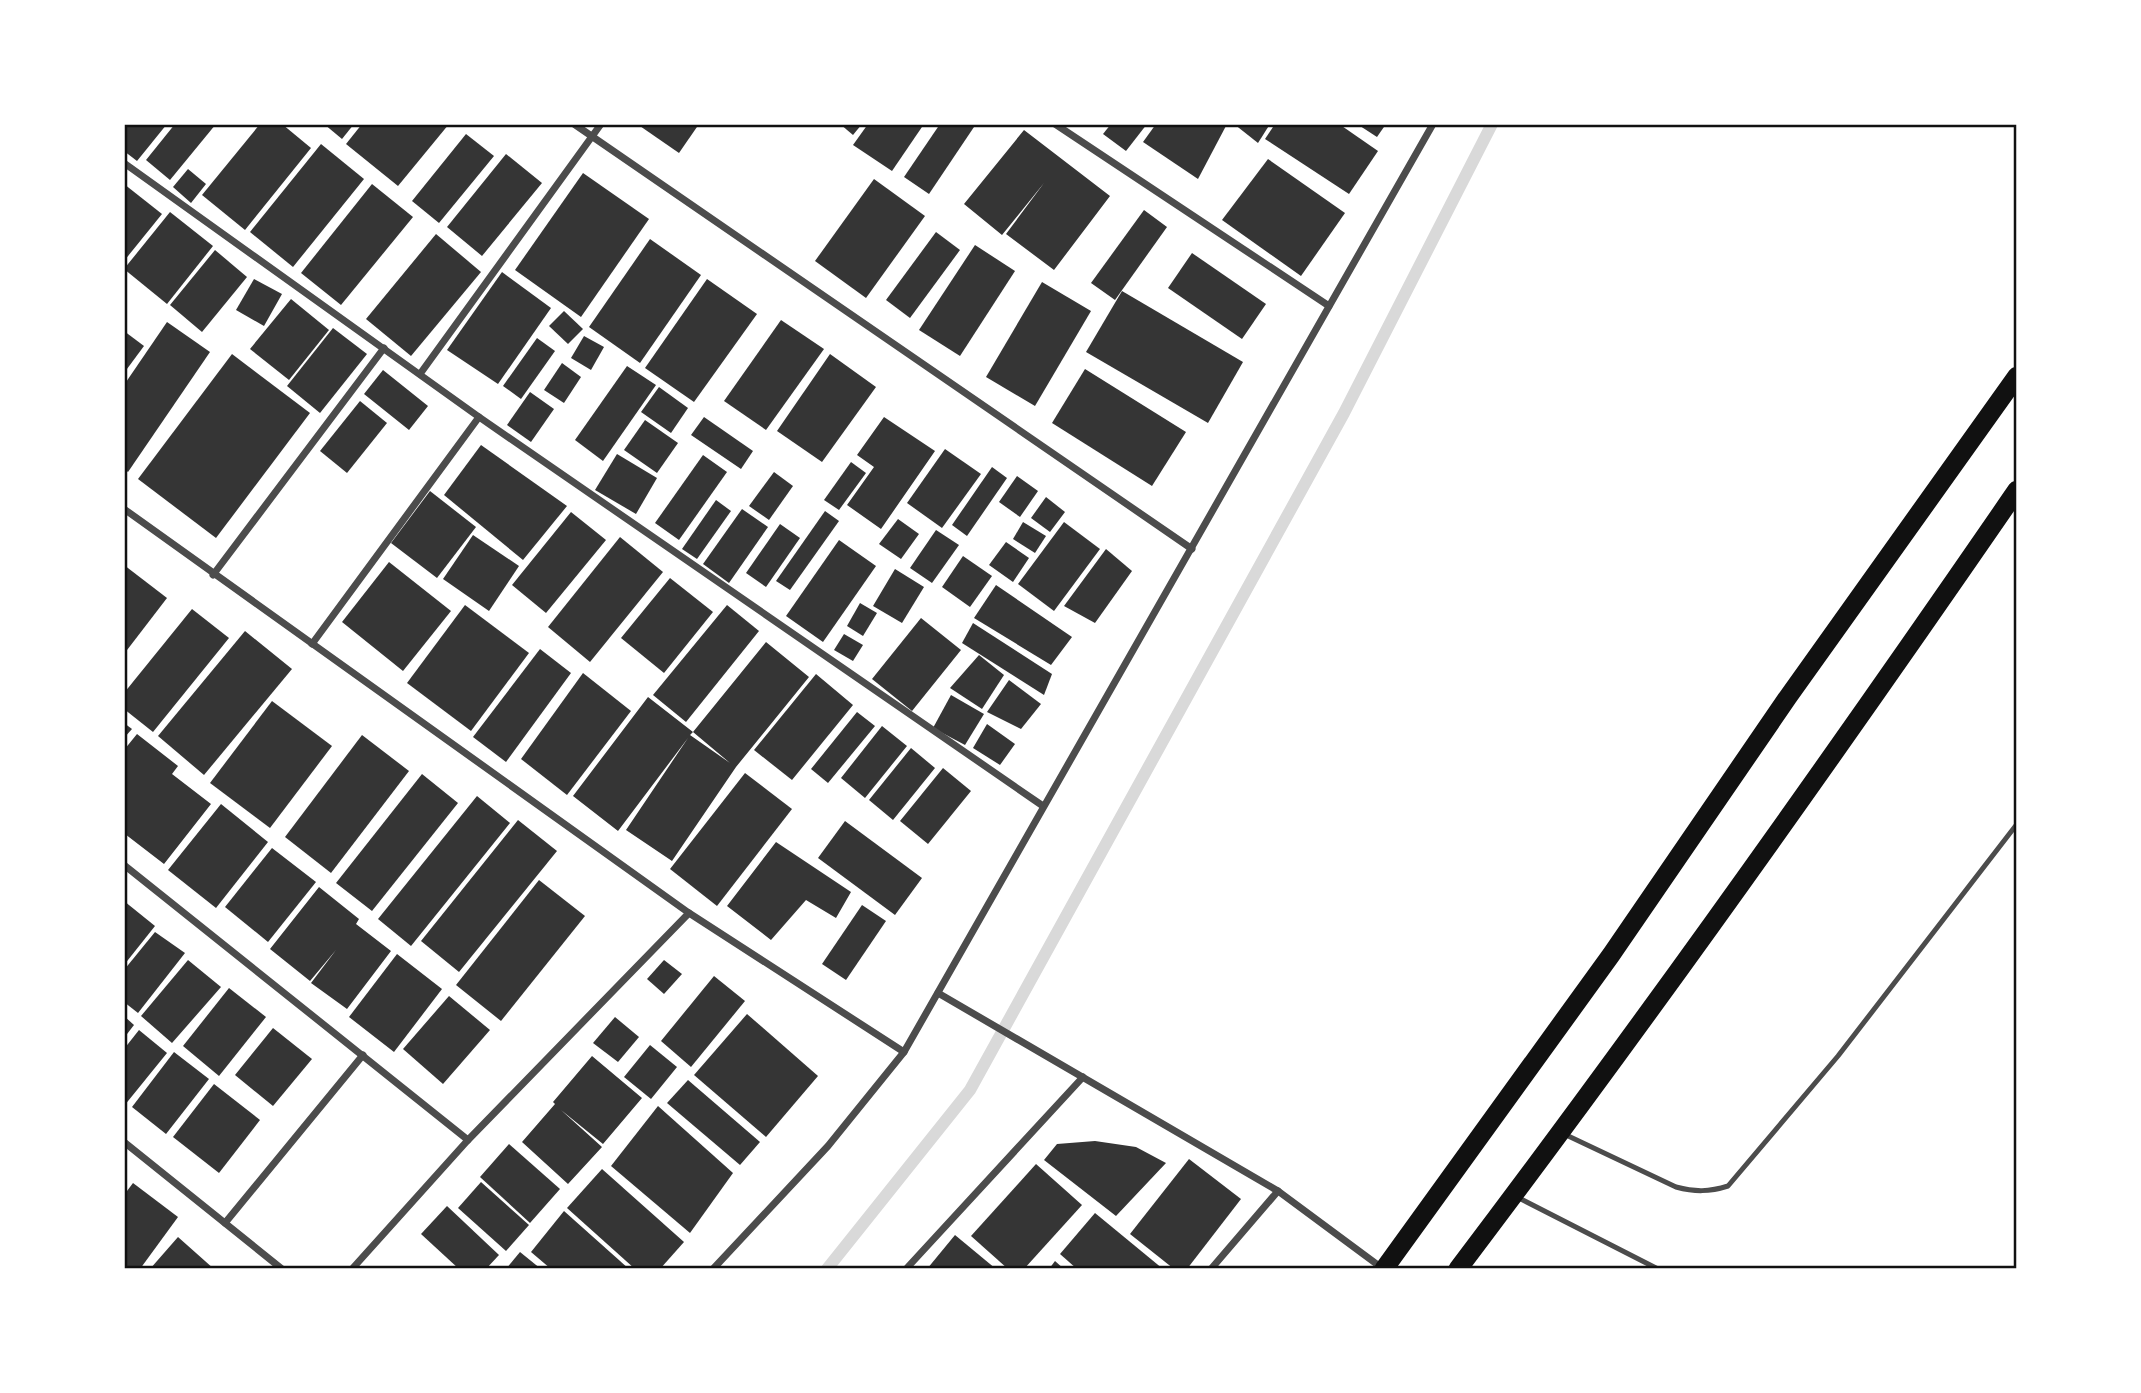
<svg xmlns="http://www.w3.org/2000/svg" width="2141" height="1393" font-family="Poppins,sans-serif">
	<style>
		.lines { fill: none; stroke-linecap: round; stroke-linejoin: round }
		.stream { stroke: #d9d9d9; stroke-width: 12 }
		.building { fill: #353535 }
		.service { stroke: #4c4c4c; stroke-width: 5 }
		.minor { stroke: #4c4c4c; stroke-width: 7 }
		.trunk { stroke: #111; stroke-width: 19 }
		.neatline { fill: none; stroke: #111; stroke-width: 2.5 }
	</style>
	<rect width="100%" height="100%" fill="#fff"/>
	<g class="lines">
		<path class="stream" d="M 827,1269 L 970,1090 L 1344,413 L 1492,124"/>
	</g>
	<g class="building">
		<path d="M 124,124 L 167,124 L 137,161 L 124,151 Z"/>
		<path d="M 175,124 L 216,124 L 170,180 L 146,160 Z"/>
		<path d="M 260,124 L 282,124 L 311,148 L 245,230 L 202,195 Z"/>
		<path d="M 324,124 L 354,124 L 342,139 Z"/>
		<path d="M 362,124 L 449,124 L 398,186 L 346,144 Z"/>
		<path d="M 637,124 L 699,124 L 679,153 Z"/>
		<path d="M 840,124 L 862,124 L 853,135 Z"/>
		<path d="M 868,124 L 924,124 L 892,171 L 853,145 Z"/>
		<path d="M 940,124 L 976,124 L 929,194 L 904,177 Z"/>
		<path d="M 1111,124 L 1147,124 L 1126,151 L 1103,134 Z"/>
		<path d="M 1156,124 L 1227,124 L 1198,179 L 1143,142 Z"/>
		<path d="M 1234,124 L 1270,124 L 1258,143 Z"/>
		<path d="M 1275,124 L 1339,124 L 1378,151 L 1349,194 L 1265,139 Z"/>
		<path d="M 1357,124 L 1386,124 L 1377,137 Z"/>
		<path d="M 1024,130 L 1110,196 L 1054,270 L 1006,234 L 1044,183 L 1002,235 L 964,204 Z"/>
		<path d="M 466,134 L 494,156 L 439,223 L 412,201 Z"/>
		<path d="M 321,144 L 364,179 L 293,267 L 250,232 Z"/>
		<path d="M 506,154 L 542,183 L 482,256 L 447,227 Z"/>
		<path d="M 1268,159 L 1345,213 L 1301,276 L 1222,220 Z"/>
		<path d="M 188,169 L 206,184 L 191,203 L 173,187 Z"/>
		<path d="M 583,173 L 649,219 L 581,317 L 515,270 Z"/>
		<path d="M 874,179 L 925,216 L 866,298 L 815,261 Z"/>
		<path d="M 124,184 L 162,214 L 124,261 Z"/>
		<path d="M 372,184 L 413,217 L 341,305 L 301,273 Z"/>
		<path d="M 1144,210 L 1167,227 L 1115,300 L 1091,283 Z"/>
		<path d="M 170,212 L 213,246 L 167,304 L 124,269 Z"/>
		<path d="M 936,232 L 960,250 L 910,318 L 886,300 Z"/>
		<path d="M 436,234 L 481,272 L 411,356 L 366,319 Z"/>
		<path d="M 650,239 L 701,275 L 640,363 L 589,327 Z"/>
		<path d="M 975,245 L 1015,271 L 960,356 L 919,330 Z"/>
		<path d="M 215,250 L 247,277 L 202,332 L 170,305 Z"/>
		<path d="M 1192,253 L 1266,304 L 1242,339 L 1168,288 Z"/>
		<path d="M 502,272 L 551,308 L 498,384 L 447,350 Z"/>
		<path d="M 254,279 L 282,294 L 264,326 L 236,310 Z"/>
		<path d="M 707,279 L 757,314 L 694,402 L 645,368 Z"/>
		<path d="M 1042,282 L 1091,311 L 1035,406 L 986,377 Z"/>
		<path d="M 1122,291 L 1243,362 L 1208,423 L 1086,352 Z"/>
		<path d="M 291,299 L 329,330 L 289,380 L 250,349 Z"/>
		<path d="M 564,311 L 583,329 L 568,344 L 549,326 Z"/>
		<path d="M 781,320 L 824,349 L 766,430 L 724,401 Z"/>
		<path d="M 167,322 L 210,352 L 128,472 L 124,469 L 124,385 Z"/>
		<path d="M 333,328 L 367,354 L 320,413 L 287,386 Z"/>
		<path d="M 124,331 L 144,346 L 124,373 Z"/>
		<path d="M 584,336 L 604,347 L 591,370 L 571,358 Z"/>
		<path d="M 537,338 L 555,351 L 521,399 L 503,386 Z"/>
		<path d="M 232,354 L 310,413 L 216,538 L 138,479 Z"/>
		<path d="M 830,354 L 876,387 L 822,462 L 777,431 Z"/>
		<path d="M 562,363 L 581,377 L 564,403 L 544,390 Z"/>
		<path d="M 627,366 L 656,385 L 603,461 L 575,440 Z"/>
		<path d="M 1085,369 L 1186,432 L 1152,486 L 1052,423 Z"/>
		<path d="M 383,370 L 428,406 L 409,430 L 364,394 Z"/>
		<path d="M 659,387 L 688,408 L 671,433 L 641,412 Z"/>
		<path d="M 530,392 L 554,409 L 531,442 L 507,425 Z"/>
		<path d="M 360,401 L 387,423 L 347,473 L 320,451 Z"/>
		<path d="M 704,417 L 753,451 L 741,469 L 691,435 Z"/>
		<path d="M 884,417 L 935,451 L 881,529 L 847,505 L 874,467 L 857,455 Z"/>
		<path d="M 645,420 L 678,443 L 657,473 L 624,450 Z"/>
		<path d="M 481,445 L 567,506 L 523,560 L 444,495 Z"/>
		<path d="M 945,449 L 981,474 L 942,528 L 907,503 Z"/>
		<path d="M 617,454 L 657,478 L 636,514 L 595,490 Z"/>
		<path d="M 703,455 L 727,472 L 679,540 L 655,523 Z"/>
		<path d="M 851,462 L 866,473 L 839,510 L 824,500 Z"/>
		<path d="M 992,467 L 1007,478 L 967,536 L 952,525 Z"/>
		<path d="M 774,472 L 793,486 L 769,520 L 749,506 Z"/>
		<path d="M 1017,476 L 1038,491 L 1020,517 L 999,502 Z"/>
		<path d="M 430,491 L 476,527 L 437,578 L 391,543 Z"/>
		<path d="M 1046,497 L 1065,512 L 1050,532 L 1031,518 Z"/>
		<path d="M 716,500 L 731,511 L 697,559 L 682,549 Z"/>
		<path d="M 742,509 L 768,527 L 729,583 L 703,564 Z"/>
		<path d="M 825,511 L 839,521 L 790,590 L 776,581 Z"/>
		<path d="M 571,512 L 606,540 L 546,613 L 512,585 Z"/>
		<path d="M 898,519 L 919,534 L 901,559 L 879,544 Z"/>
		<path d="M 1023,522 L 1046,536 L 1035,553 L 1013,539 Z"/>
		<path d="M 1064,522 L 1100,549 L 1054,611 L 1018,584 Z"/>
		<path d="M 780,524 L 800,538 L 766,587 L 746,573 Z"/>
		<path d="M 936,530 L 959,545 L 932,583 L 910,568 Z"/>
		<path d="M 473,535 L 519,566 L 489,611 L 443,579 Z"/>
		<path d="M 620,537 L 663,572 L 590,662 L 548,627 Z"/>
		<path d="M 839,540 L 876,566 L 823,642 L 786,616 Z"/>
		<path d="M 1006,542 L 1029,558 L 1013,582 L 989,565 Z"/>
		<path d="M 1106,549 L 1132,571 L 1095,623 L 1064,606 Z"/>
		<path d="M 963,556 L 992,576 L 970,607 L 942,587 Z"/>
		<path d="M 389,562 L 451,611 L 403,671 L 342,622 Z"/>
		<path d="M 124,565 L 167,598 L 124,654 Z"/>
		<path d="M 895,569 L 924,587 L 902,623 L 873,606 Z"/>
		<path d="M 670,578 L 713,612 L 664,673 L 621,638 Z"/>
		<path d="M 996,585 L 1072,637 L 1051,665 L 974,618 Z"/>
		<path d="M 860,603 L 877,613 L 863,636 L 847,626 Z"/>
		<path d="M 465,605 L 529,653 L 471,731 L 407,683 Z"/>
		<path d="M 727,605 L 759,631 L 686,722 L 653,695 Z"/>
		<path d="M 192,609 L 229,638 L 153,732 L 124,709 L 124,693 Z"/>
		<path d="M 921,618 L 961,650 L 912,711 L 872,679 Z"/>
		<path d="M 973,623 L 1052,674 L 1044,695 L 962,643 Z"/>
		<path d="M 245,631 L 292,669 L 204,775 L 158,736 Z"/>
		<path d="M 844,634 L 863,645 L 853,661 L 834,650 Z"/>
		<path d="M 766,642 L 809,677 L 736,767 L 672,861 L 626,830 L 688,738 L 618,831 L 573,796 L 648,697 L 693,732 L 690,735 L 730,763 L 693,732 Z"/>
		<path d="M 540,649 L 571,673 L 506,762 L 473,737 Z"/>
		<path d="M 979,655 L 1004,675 L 982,709 L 950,688 Z"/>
		<path d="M 583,673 L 631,711 L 567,795 L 521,759 Z"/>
		<path d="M 816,674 L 853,705 L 792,780 L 754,750 Z"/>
		<path d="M 1009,680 L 1041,704 L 1021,729 L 987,712 Z"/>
		<path d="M 951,695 L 984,714 L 965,745 L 933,728 Z"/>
		<path d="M 272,701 L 332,746 L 270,828 L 210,783 Z"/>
		<path d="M 857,712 L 875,726 L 828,783 L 811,769 Z"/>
		<path d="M 124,723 L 132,729 L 124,738 Z"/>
		<path d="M 987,724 L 1015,744 L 1000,765 L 973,748 Z"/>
		<path d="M 882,726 L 907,746 L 865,798 L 841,778 Z"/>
		<path d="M 137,734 L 178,766 L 172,774 L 211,804 L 164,864 L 125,834 L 127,832 L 124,829 L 124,750 Z"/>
		<path d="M 362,735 L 409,771 L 331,873 L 285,837 Z"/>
		<path d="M 911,748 L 935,768 L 893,820 L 869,800 Z"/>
		<path d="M 943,768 L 971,791 L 928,844 L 900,821 Z"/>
		<path d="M 745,773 L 792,809 L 717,906 L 670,869 Z"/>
		<path d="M 422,774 L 458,803 L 372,911 L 336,883 Z"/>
		<path d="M 477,796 L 510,823 L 411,946 L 378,919 Z"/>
		<path d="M 221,804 L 268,842 L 216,908 L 168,870 Z"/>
		<path d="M 518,820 L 557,851 L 459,972 L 421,941 Z"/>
		<path d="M 845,821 L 922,878 L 895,915 L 818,858 Z"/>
		<path d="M 776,842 L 851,892 L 836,918 L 806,900 L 771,940 L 727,906 Z"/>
		<path d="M 272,848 L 316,882 L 268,942 L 225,907 Z"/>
		<path d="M 539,880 L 585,916 L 501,1021 L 456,985 Z"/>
		<path d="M 319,887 L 359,919 L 356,924 L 391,951 L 347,1009 L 311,983 L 336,950 L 310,981 L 270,949 Z"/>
		<path d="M 124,901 L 155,926 L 124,965 Z"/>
		<path d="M 862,905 L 886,921 L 846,980 L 822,964 Z"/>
		<path d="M 155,932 L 185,953 L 138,1013 L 124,1002 L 124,970 Z"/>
		<path d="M 397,954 L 442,989 L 394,1052 L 349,1017 Z"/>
		<path d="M 188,960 L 221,987 L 172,1043 L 141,1016 Z"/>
		<path d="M 664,960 L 682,974 L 664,994 L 647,979 Z"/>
		<path d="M 714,976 L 745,1001 L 691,1067 L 661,1041 Z"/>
		<path d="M 229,988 L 266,1017 L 219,1076 L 183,1046 Z"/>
		<path d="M 449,996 L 490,1030 L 443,1084 L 403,1049 Z"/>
		<path d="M 747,1014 L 818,1076 L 766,1137 L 694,1075 Z"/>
		<path d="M 124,1016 L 134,1025 L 124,1038 Z"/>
		<path d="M 615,1017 L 639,1037 L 618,1062 L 593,1043 Z"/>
		<path d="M 273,1028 L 312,1059 L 273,1106 L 235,1075 Z"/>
		<path d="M 139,1030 L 167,1053 L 124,1106 L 124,1049 Z"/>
		<path d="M 650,1045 L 677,1067 L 651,1099 L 624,1077 Z"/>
		<path d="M 174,1052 L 209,1079 L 166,1134 L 132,1107 Z"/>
		<path d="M 592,1056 L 642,1098 L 603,1144 L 561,1110 L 602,1147 L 568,1184 L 522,1142 L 555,1104 L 553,1102 Z"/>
		<path d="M 688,1080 L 760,1142 L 740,1165 L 667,1103 Z"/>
		<path d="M 214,1084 L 260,1120 L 219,1173 L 173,1137 Z"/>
		<path d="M 658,1106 L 733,1173 L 690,1233 L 611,1166 Z"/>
		<path d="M 1095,1141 L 1136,1147 L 1166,1163 L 1116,1216 L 1044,1160 L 1057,1144 Z"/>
		<path d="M 509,1144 L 560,1189 L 530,1223 L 480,1177 Z"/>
		<path d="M 1189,1159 L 1241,1199 L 1187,1269 L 1174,1269 L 1130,1234 Z"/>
		<path d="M 1036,1164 L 1082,1205 L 1024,1269 L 1008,1269 L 971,1236 Z"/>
		<path d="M 602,1169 L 684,1242 L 660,1269 L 635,1269 L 567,1208 Z"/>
		<path d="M 481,1182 L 529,1225 L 506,1251 L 458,1208 Z"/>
		<path d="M 133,1183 L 178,1217 L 140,1269 L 124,1269 L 124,1195 Z"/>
		<path d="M 447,1206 L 499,1255 L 486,1269 L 459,1269 L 421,1234 Z"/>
		<path d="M 564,1211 L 629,1269 L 551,1269 L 531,1252 Z"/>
		<path d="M 1095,1213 L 1163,1269 L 1077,1269 L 1060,1254 Z"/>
		<path d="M 955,1235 L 996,1269 L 927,1269 Z"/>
		<path d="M 178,1237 L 214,1269 L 150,1269 Z"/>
		<path d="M 520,1252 L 541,1269 L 506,1269 Z"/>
		<path d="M 1055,1261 L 1064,1269 L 1049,1269 Z"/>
	</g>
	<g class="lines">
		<g class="service">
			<path d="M 1564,1134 L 1676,1187 C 1695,1192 1709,1192 1728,1186 L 1838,1056 L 2017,824"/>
			<path d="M 1517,1197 L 1658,1269"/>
		</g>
		<g class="minor">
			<path d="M 574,124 L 1192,549"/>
			<path d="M 1055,124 L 1329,306"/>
			<path d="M 124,163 L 479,417 L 1043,806"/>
			<path d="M 420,374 L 601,124"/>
			<path d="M 124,509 L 689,913 L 904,1052"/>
			<path d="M 213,575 L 384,348"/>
			<path d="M 312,644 L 479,417"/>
			<path d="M 124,865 L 468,1140"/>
			<path d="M 938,993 L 1278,1191 L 1382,1268"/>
			<path d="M 124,1142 L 282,1269"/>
			<path d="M 225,1223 L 363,1055"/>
			<path d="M 352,1269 L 468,1140 L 689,913"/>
			<path d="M 713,1269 L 828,1146 L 904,1052 L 1433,124"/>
			<path d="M 906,1269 L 1083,1077"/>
			<path d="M 1211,1269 L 1278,1191"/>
		</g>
		<g class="trunk">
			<path d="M 1384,1269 L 1611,955 L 1788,697 L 2017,376"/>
			<path d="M 1458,1269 C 1651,1014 1836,753 2017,490"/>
		</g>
	</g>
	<rect width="2141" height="1393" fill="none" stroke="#ffffff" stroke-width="252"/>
	<rect x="126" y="126" width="1889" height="1141" class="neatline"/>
</svg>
